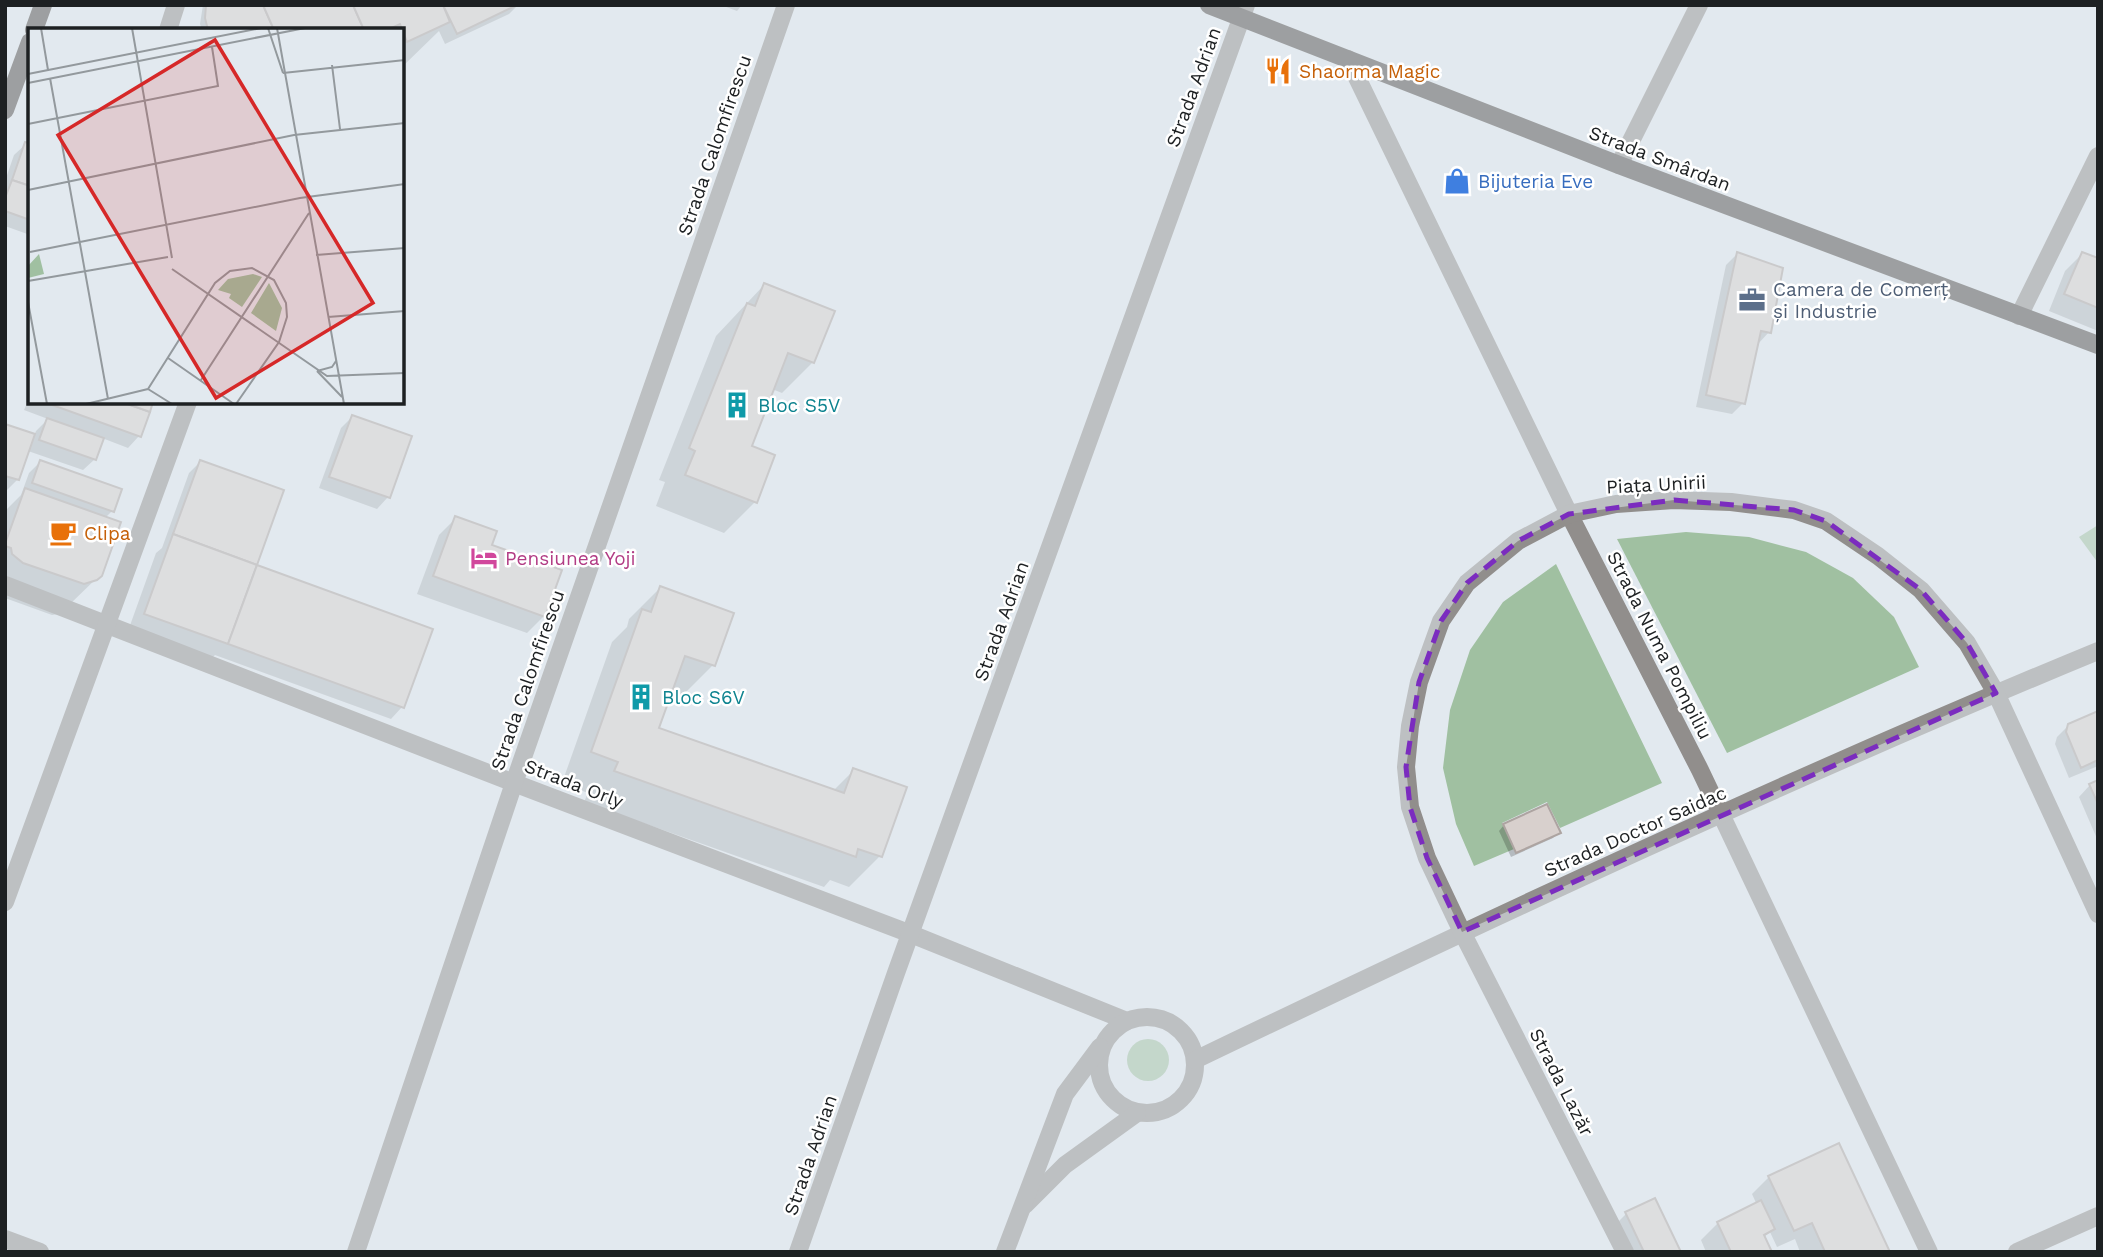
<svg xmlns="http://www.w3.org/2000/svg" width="2103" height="1257" font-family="'Work Sans',sans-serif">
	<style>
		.green { fill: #a0c0a1 }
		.shadow { fill: #0003 }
		.building { fill: #d8d0cd; stroke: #ada4a1; stroke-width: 2 }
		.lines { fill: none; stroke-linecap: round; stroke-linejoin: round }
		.minor { stroke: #918e8c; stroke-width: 18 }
		.major { stroke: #4b4643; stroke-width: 18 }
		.marked { fill: none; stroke: #7b2cbf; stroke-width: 5; stroke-dasharray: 14 9; stroke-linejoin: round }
		.labels { text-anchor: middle; stroke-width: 5; stroke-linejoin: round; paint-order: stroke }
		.food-label { font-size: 19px; fill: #c56008; stroke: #fff; text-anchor: start }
		.street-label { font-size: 19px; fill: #1d2022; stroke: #fff }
		.shop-label { font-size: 19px; fill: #366cbe; stroke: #fff; text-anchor: start }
		.service-label { font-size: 19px; fill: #4e5e75; stroke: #fff; text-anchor: start }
		.culture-label { font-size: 19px; fill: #0d838f; stroke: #fff; text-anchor: start }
		.hotel-label { font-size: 19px; fill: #b23c85; stroke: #fff; text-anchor: start }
		.inset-road { fill: none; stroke: #93999d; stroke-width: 2 }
		.view { fill: #d62828; fill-opacity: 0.15; stroke: #d62828; stroke-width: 3.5 }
		.inset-edge { fill: none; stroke: #1d2022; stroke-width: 3.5 }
	</style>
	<rect width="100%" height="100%" fill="#e2e9ef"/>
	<g class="green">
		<path d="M 2098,525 L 2098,563 L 2079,537 Z"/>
		<path d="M 1686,532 L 1749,537 L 1806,552 L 1853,578 L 1894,617 L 1919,667 L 1727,753 L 1617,539 Z"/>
		<path d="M 1556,564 L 1662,783 L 1560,828 L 1547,802 L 1502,823 L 1514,849 L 1474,866 L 1456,824 L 1443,768 L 1450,710 L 1470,650 L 1503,602 Z"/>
		<circle cx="1148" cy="1060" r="21"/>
	</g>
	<g class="shadow">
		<path d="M 203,5 L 518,5 L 509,14 L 445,44 L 439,31 L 402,67 L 402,30 L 202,30 L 200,24 Z"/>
		<path d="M 721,5 L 742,5 L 737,11 Z"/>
		<path d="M 26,144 L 30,145 L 30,235 L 5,226 L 5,181 L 14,155 Z"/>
		<path d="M 1737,254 L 1769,332 L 1758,344 L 1743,403 L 1732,414 L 1696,407 L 1726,265 Z"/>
		<path d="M 2082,254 L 2098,260 L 2098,331 L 2049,311 L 2065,271 Z"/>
		<path d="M 764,285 L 813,362 L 782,393 L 772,389 L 749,447 L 755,502 L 724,533 L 656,506 L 665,482 L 659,480 L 716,336 Z"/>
		<path d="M 30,396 L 30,402 L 152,402 L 139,436 L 128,448 L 102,438 L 95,459 L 83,470 L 28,451 L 18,479 L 6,491 L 5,426 L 34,436 L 36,431 L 48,419 L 24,410 Z"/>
		<path d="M 352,417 L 388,497 L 377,509 L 319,488 L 341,428 Z"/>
		<path d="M 40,462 L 120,490 L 112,511 L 105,518 L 100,575 L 68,606 L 58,614 L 52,615 L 5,598 L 5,511 L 21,495 L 29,473 Z"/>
		<path d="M 200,462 L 255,566 L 402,707 L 391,719 L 215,655 L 209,661 L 128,631 L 156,553 L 162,548 L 189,473 Z"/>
		<path d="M 456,518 L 490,546 L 544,616 L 527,633 L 417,594 L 439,535 Z"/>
		<path d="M 660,588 L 713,665 L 682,696 L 670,692 L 657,729 L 833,791 L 854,770 L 880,856 L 849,887 L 830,880 L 824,887 L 584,802 L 588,793 L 562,783 L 612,642 L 627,627 L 629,619 Z"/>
		<path d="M 2098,713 L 2098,766 L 2069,778 L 2055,744 L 2057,737 L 2069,725 Z"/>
		<path d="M 2098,782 L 2098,841 L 2079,797 L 2090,785 Z"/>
		<path d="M 1504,825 L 1558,832 L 1553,838 L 1511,857 L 1499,831 Z"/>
		<path d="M 1769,1177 L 1888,1252 L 1800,1252 L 1795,1239 L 1777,1247 L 1770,1232 L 1763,1238 L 1770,1252 L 1706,1252 L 1701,1240 L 1718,1223 L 1757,1205 L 1752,1194 Z"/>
		<path d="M 1626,1214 L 1679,1252 L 1619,1252 L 1609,1231 Z"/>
	</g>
	<g class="building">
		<path d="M 206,5 L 263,5 L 274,30 L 208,30 L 205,18 Z"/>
		<path d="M 263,5 L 353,5 L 364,30 L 274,30 Z"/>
		<path d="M 353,5 L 443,5 L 450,22 L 407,42 L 400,24 L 387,30 L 364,30 Z"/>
		<path d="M 443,5 L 517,5 L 457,34 Z"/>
		<path d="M 25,142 L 30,143 L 30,186 L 12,180 Z"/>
		<path d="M 12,180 L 30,186 L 30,220 L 5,211 L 5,198 Z"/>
		<path d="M 1737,252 L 1783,268 L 1771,333 L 1761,331 L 1745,404 L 1706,395 Z"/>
		<path d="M 2082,252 L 2098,258 L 2098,308 L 2064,294 Z"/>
		<path d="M 764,283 L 835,311 L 814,363 L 788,353 L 752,446 L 775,455 L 757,503 L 685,475 L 695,451 L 689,448 L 747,303 L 755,306 Z"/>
		<path d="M 44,402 L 122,402 L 150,412 L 141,437 Z"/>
		<path d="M 122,402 L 153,402 L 150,412 Z"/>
		<path d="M 352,415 L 412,436 L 390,498 L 329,477 Z"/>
		<path d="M 47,418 L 104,438 L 96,460 L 39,440 Z"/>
		<path d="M 5,424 L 35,434 L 19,480 L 5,476 Z"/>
		<path d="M 40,460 L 122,489 L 114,512 L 32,483 Z"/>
		<path d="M 200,460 L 284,490 L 257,565 L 173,534 Z"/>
		<path d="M 25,488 L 121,522 L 102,576 L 97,580 L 84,584 L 23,563 L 12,554 L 11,548 L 5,546 L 5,544 Z"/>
		<path d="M 455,516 L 497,531 L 492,545 L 562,570 L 545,617 L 433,576 Z"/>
		<path d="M 173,534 L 257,565 L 228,644 L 144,614 Z"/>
		<path d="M 257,565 L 433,629 L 404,708 L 228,644 Z"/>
		<path d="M 660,586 L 734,613 L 715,666 L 685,656 L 659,728 L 844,793 L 853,768 L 907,787 L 882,857 L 858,849 L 856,857 L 614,771 L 618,762 L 591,752 L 642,609 L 651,612 Z"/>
		<path d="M 2098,711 L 2098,760 L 2081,768 L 2066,732 L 2068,724 Z"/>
		<path d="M 2098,780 L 2098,804 L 2089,784 Z"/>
		<path d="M 1547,804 L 1561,833 L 1516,853 L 1503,824 Z"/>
		<path d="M 1839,1143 L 1890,1252 L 1825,1252 L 1812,1223 L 1794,1231 L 1768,1176 Z"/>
		<path d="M 1655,1198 L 1681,1252 L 1644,1252 L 1625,1212 Z"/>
		<path d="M 1761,1200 L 1775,1229 L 1764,1235 L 1772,1252 L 1731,1252 L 1717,1222 Z"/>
	</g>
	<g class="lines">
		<g class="minor">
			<path d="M 168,30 L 176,5"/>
			<path d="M 1348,59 L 1569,514 L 1700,770 L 1929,1252"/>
			<path d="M 1619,165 L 1699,5"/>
			<path d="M 2019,316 L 2098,156"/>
			<path d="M 5,585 L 514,783 L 911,934 L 1127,1021"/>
			<path d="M 5,902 L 188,402"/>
			<circle cx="1147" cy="1065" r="48"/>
			<path d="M 1195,1060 C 1493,917 1792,777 2098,651"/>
			<path d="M 1025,1205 L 1065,1165 L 1137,1113"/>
			<path d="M 5,1239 L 40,1252"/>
			<path d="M 356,1252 L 514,783 L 786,5"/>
			<path d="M 798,1252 L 896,973 L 1246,5"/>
			<path d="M 1005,1252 L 1065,1094 L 1100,1047"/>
			<path d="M 1625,1252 L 1462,932 L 1427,858 L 1410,807 L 1406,767 L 1410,726 L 1419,682 L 1441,621 L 1467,583 L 1518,541 L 1569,514 L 1616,504 L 1674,500 L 1731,502 L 1794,510 L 1826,521 L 1878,556 L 1921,590 L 1967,643 L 1996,693 L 2098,914"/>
			<path d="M 2017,1252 L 2098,1216"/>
		</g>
		<g class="major">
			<path d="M 1209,5 L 1619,165 L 2098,345"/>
			<path d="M 34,30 L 43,5"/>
			<path d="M 5,110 L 30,42"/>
		</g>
	</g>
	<path d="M0 0H2103V1257H0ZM 1674,500 L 1794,510 L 1826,521 L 1921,590 L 1967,643 L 1996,693 L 1462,932 L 1427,858 L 1410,807 L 1406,767 L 1419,682 L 1441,621 L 1467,583 L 1518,541 L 1569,514 Z" fill="#e2e9ef" fill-opacity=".55" fill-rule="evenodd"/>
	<path class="marked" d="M 1674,500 L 1794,510 L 1826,521 L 1921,590 L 1967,643 L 1996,693 L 1462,932 L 1427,858 L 1410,807 L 1406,767 L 1419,682 L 1441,621 L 1467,583 L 1518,541 L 1569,514 Z"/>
	<defs>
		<g id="restaurant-bare" transform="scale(2.1)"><path d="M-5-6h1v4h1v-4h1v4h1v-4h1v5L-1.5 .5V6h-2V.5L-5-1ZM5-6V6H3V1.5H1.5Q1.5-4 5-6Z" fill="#e8710a" stroke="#fff" stroke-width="2.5" paint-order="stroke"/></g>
		<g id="shop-bare" transform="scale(2.1)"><path d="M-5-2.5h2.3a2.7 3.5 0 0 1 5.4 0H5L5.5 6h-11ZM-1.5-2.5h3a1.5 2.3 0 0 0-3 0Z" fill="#3f7fe0" stroke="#fff" stroke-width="2.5" paint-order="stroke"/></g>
		<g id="office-bare" transform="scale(2.1)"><path d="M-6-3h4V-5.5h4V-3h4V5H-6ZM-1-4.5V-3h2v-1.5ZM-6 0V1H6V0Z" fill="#5c6f8a" stroke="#fff" stroke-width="2.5" paint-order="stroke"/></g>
		<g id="building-bare" transform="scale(2.1)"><path d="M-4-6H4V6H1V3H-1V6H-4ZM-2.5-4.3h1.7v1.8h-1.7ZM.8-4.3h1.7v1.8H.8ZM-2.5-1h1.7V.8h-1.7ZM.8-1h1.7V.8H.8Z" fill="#0f9aa8" stroke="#fff" stroke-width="2.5" paint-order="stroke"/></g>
		<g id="cafe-bare" transform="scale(2.1)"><path d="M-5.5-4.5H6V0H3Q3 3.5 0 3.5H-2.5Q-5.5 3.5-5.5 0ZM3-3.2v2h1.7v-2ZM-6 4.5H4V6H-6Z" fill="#e8710a" stroke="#fff" stroke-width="2.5" paint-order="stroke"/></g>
		<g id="hotel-bare" transform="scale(2.1)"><path d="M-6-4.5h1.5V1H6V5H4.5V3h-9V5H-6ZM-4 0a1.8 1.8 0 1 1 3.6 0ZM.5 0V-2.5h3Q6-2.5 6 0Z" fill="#d1479c" stroke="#fff" stroke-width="2.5" paint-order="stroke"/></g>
	</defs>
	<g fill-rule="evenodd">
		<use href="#restaurant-bare" x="1278" y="71"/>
		<use href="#shop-bare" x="1457" y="181"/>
		<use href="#office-bare" x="1752" y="300"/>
		<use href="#building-bare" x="737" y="405"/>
		<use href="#cafe-bare" x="63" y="533"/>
		<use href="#hotel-bare" x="484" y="558"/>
		<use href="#building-bare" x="641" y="697"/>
	</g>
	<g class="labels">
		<g class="food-label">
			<text x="1299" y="78">Shaorma Magic</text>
			<text x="84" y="540">Clipa</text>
		</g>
		<g class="street-label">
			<text transform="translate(1193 87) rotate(-70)" y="7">Strada Adrian</text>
			<text transform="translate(714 145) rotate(-71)" y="7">Strada Calomfirescu</text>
			<text transform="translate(1660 158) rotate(21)" y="7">Strada Smârdan</text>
			<text transform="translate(1656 484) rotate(-3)" y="7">Piața Unirii</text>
			<text transform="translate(1001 621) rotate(-70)" y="7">Strada Adrian</text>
			<text transform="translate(1660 645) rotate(63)" y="7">Strada Numa Pompiliu</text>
			<text transform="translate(527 680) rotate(-71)" y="7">Strada Calomfirescu</text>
			<text transform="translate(574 783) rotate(21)" y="7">Strada Orly</text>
			<text transform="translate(1635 831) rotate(-24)" y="7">Strada Doctor Saidac</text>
			<text transform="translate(1562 1082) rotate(63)" y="7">Strada Lazăr</text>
			<text transform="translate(810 1155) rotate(-71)" y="7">Strada Adrian</text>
		</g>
		<g class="shop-label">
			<text x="1478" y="188">Bijuteria Eve</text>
		</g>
		<g class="service-label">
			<text x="1773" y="296">Camera de Comerț<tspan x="1773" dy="22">și Industrie</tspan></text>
		</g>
		<g class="culture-label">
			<text x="758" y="412">Bloc S5V</text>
			<text x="662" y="704">Bloc S6V</text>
		</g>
		<g class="hotel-label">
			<text x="505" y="565">Pensiunea Yoji</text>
		</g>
	</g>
	<g transform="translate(28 28)">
		<rect width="376" height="376" fill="#e2e9ef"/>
		<path d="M 11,226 L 16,246 L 0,250 L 0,238 ZM 225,246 L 234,249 L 214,279 L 201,270 L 203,266 L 190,262 L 200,251 ZM 241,255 L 254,280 L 248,303 L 223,285 Z" fill="#a0c0a1"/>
		<path class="inset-road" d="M 13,0 L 20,42M 104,0 L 144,230M 240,0 L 255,45M 249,0 L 316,376M 304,37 L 312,101M 255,45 L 377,32M 0,46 L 233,0M 22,50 L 80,371M 0,55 L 277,0M 0,96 L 190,58 L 184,19M 0,162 L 266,107 L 377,95M 2,224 L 272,170 L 377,156M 288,227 L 377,220M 144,241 L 299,348 L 377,345M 0,253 L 140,229M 0,274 L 19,376M 300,289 L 377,283M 140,330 L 206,376M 289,343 L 314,369M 289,343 L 304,339 L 308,333M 173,352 L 281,185M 120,361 L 187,255 L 202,243 L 224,240 L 246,252 L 258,275 L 259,289 L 251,314 L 208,376M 120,361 L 144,376M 58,376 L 120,361"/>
		<path class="view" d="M 187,12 L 345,275 L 188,370 L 30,107 Z"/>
		<rect width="376" height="376" class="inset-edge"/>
	</g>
	<rect width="2103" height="1257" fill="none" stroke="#1d2022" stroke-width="14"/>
</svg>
